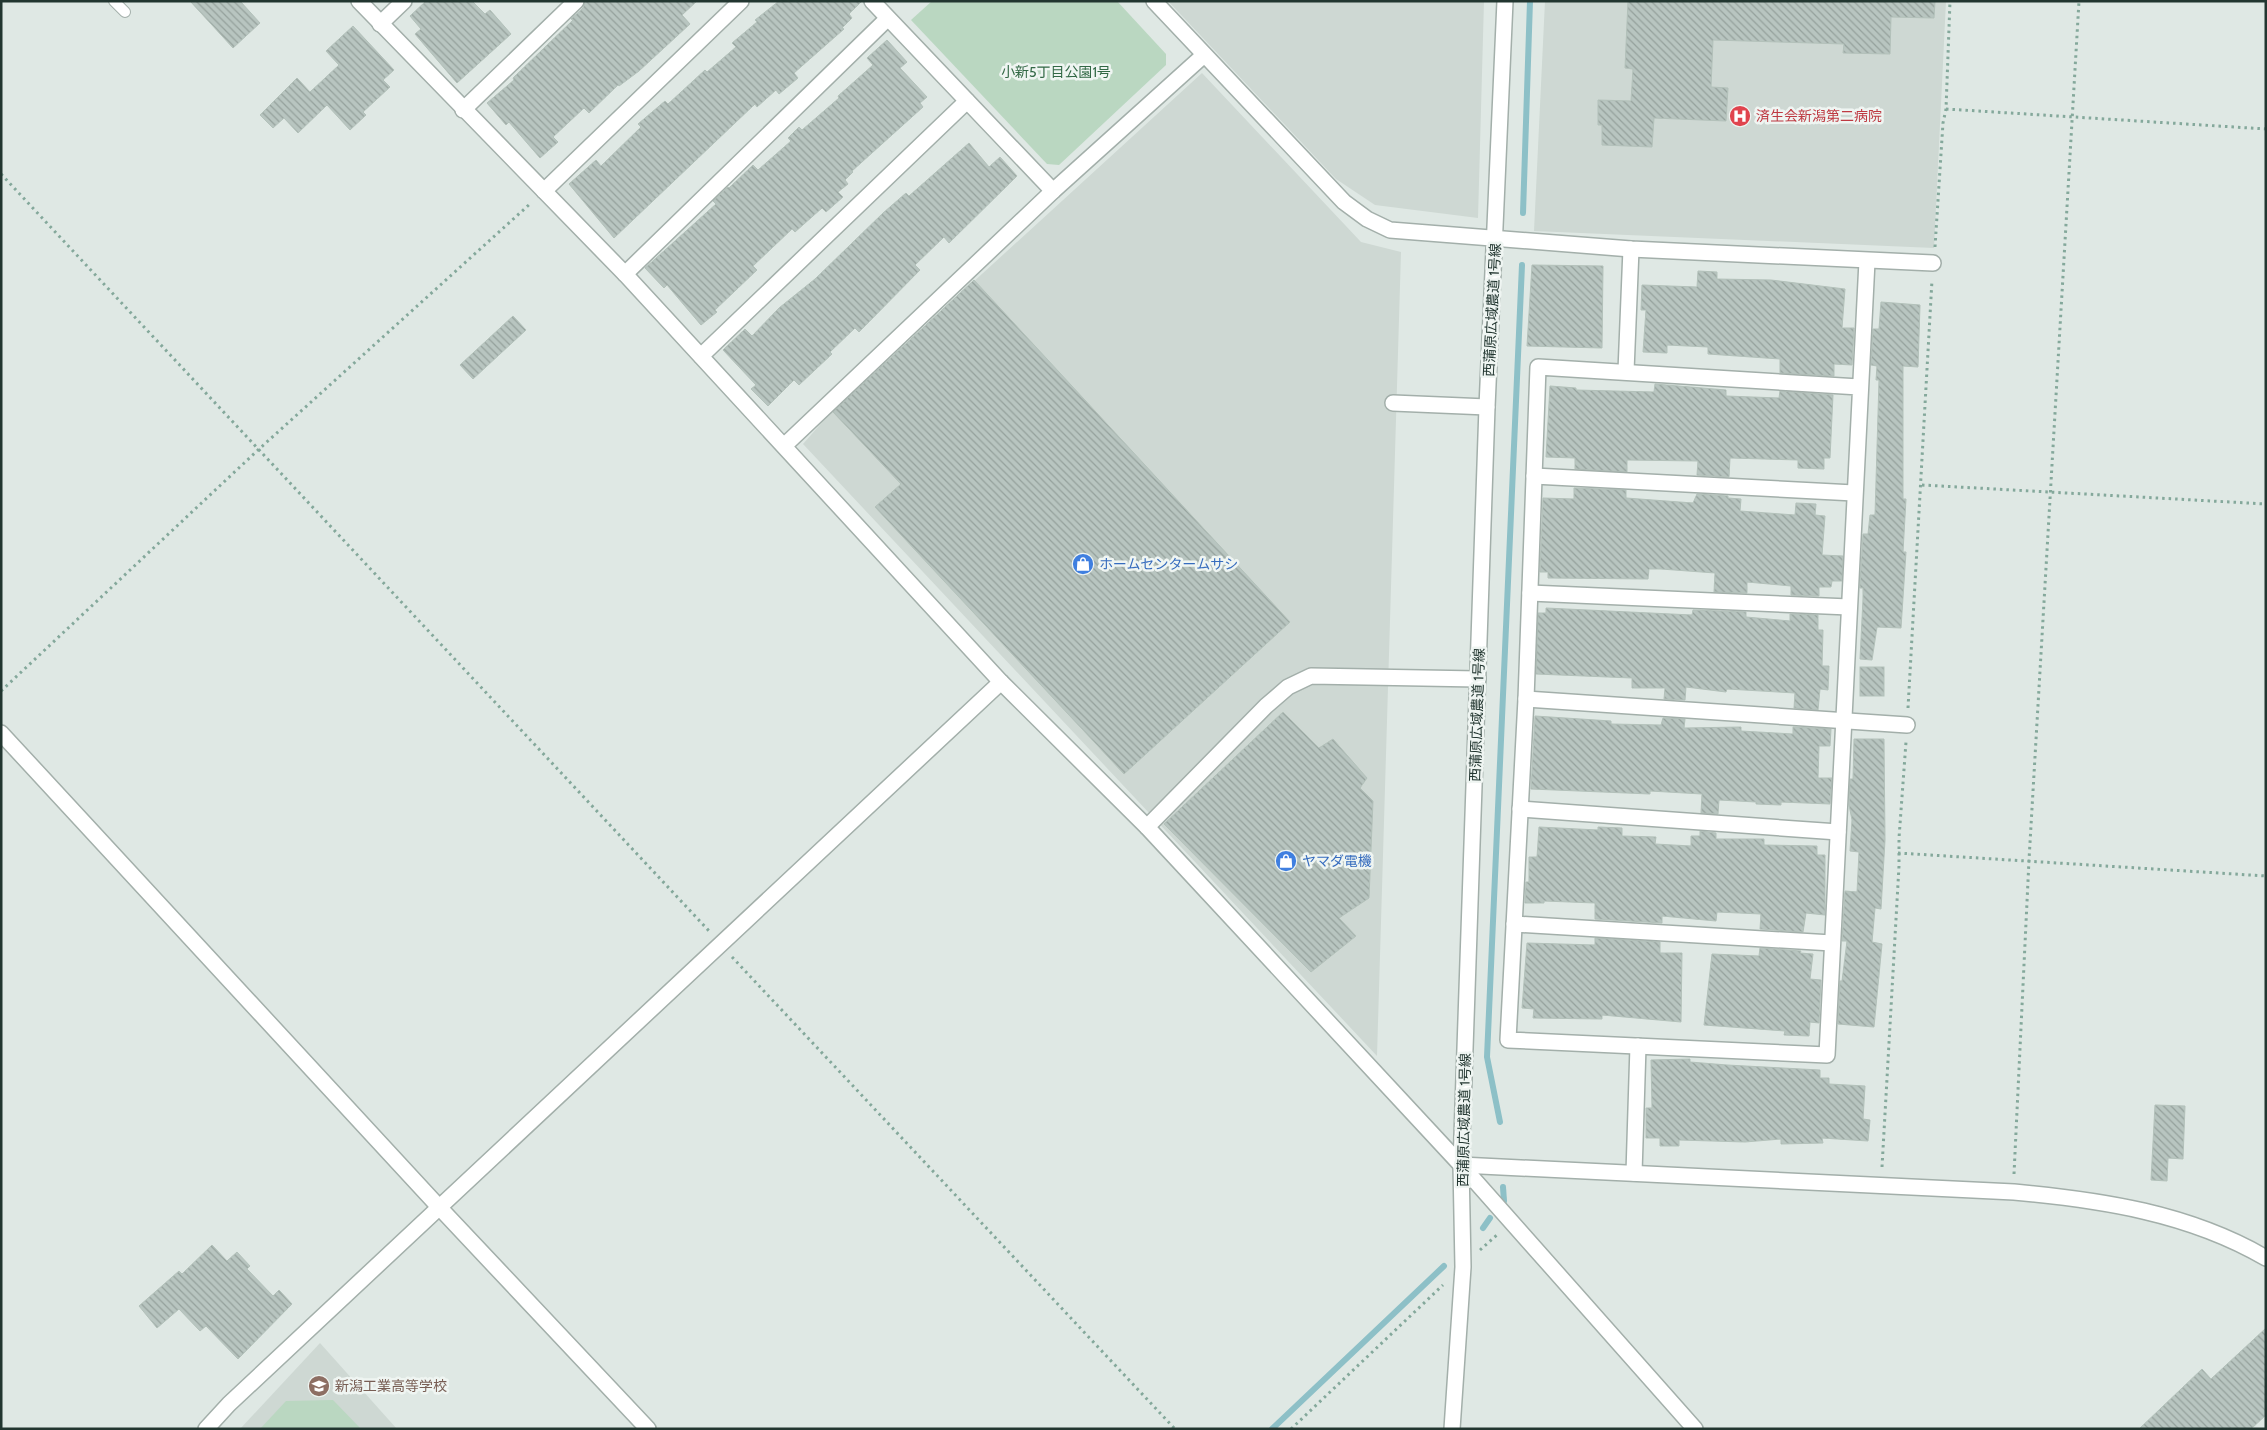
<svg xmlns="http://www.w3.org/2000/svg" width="2267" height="1430" font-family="Cabin,'Noto Sans JP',sans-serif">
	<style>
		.built { fill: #ced8d3 }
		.green { fill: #bad7c1 }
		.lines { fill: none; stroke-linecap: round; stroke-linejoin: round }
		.stream { stroke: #8dc0c7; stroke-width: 6 }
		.building { fill: url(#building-back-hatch); stroke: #b3c1ba }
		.service-casing { stroke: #a3afaa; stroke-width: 12 }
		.minor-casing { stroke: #a3afaa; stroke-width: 18 }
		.tertiary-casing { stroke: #a3afaa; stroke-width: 18 }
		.path { stroke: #84a89b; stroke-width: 3; stroke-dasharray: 2.5 4; stroke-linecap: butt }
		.service { stroke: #fff; stroke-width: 10 }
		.minor { stroke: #fff; stroke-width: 15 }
		.tertiary { stroke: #fff; stroke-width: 15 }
		.labels { text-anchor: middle; stroke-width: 5; stroke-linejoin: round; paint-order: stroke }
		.park-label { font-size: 14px; fill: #326845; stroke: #eff5f2 }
		.health-label { font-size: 14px; fill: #be3a42; stroke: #eff5f2; text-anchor: start }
		.street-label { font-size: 14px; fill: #223630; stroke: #eff5f2 }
		.shop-label { font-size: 14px; fill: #366cbe; stroke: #eff5f2; text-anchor: start }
		.education-label { font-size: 14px; fill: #785e54; stroke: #eff5f2; text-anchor: start }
	</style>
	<defs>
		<pattern id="building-back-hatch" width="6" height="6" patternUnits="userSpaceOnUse" patternTransform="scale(1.25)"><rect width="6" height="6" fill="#b8c5c0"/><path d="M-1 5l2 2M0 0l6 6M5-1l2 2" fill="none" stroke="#95a19c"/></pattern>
	</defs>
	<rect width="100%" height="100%" fill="#dfe8e4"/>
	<g class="built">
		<path d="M 1168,1 L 1484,1 L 1478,218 L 1375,205 L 1336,179 Z"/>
		<path d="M 1545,1 L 1946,1 L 1934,248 L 1534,231 Z"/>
		<path d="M 1202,73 L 1361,242 L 1401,252 L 1377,1056 L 803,444 L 832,411 Z"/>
		<path d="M 320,1343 L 397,1429 L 240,1429 Z"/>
	</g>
	<g class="green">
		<path d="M 932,1 L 1117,1 L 1166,54 L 1166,65 L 1059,165 L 1047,164 L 911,20 Z"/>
		<path d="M 333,1400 L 361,1429 L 260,1429 L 286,1401 Z"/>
	</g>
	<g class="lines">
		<g class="stream">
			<path d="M 1523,213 L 1530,1"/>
			<path d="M 1500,1122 L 1487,1057 L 1522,265"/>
			<path d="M 1503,1187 L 1504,1201"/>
			<path d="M 1483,1228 L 1490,1218"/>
			<path d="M 1272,1429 L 1444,1266"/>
		</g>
	</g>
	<g class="building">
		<path d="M 190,1 L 240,1 L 260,23 L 233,48 Z"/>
		<path d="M 426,1 L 472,1 L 485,14 L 490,10 L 511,34 L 457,83 L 415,34 L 421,29 L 410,16 Z"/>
		<path d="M 585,1 L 697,1 L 682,15 L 690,24 L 639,71 L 619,86 L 618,85 L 589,113 L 584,108 L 553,137 L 558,142 L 540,158 L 509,122 L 506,125 L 487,103 L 514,80 L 513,78 L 573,20 L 571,19 L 583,8 Z"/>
		<path d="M 779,1 L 862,1 L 849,14 L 852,18 L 842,28 L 844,29 L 794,73 L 798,78 L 779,94 L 776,90 L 757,107 L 755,104 L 614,238 L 569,184 L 596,160 L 601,166 L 641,127 L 638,124 L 665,101 L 668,104 L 705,70 L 707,72 L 736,47 L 732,43 L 757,22 L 755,20 Z"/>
		<path d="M 1628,1 L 1935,1 L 1934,18 L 1891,17 L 1890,54 L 1843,53 L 1844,44 L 1713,40 L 1711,87 L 1728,88 L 1726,121 L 1654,118 L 1652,147 L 1602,145 L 1602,125 L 1598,125 L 1598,100 L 1631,101 L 1633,69 L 1625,68 Z"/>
		<path d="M 353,26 L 394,70 L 383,80 L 390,87 L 363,112 L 366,115 L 350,130 L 327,105 L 298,133 L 284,118 L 273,128 L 260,115 L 297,78 L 310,92 L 339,65 L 326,51 Z"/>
		<path d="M 887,40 L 907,62 L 900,68 L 927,97 L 920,103 L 923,107 L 852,171 L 853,172 L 845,180 L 848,184 L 838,192 L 843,197 L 826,212 L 822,208 L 795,232 L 792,229 L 753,266 L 757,270 L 715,310 L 717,312 L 701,325 L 667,285 L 664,288 L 645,268 L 716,204 L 713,201 L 728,187 L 729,188 L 753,165 L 758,170 L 791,141 L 788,138 L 799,127 L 802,130 L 839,98 L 838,96 L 873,65 L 867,58 Z"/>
		<path d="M 969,143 L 989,167 L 1000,157 L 1017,176 L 949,243 L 944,237 L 915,265 L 920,270 L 859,332 L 855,328 L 830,352 L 832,354 L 799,385 L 794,380 L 768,406 L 751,389 L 756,385 L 723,350 L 745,329 L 752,336 L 779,308 L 815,279 L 883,213 L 906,193 L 909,196 Z"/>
		<path d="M 1532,265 L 1603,266 L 1602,348 L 1527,346 Z"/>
		<path d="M 1698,271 L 1717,272 L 1717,279 L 1771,280 L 1845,289 L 1842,328 L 1854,328 L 1852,365 L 1834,364 L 1834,376 L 1780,373 L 1780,359 L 1708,354 L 1708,347 L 1667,345 L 1667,353 L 1643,352 L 1646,310 L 1641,310 L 1642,285 L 1697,287 Z"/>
		<path d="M 974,280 L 1290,622 L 1124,774 L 875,507 L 901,484 L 833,412 Z"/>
		<path d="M 1881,302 L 1920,305 L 1918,367 L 1903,366 L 1903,499 L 1906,499 L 1903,552 L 1906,552 L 1901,628 L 1877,627 L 1872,660 L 1860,659 L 1863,599 L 1863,588 L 1860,588 L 1860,585 L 1863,534 L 1868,534 L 1870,515 L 1875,515 L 1879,380 L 1876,380 L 1877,366 L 1871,365 L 1873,329 L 1879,329 Z"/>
		<path d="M 513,316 L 526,330 L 473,379 L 460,365 Z"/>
		<path d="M 1655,384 L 1726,390 L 1726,396 L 1779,398 L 1780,391 L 1833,395 L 1830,458 L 1824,458 L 1824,469 L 1798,468 L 1798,460 L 1730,458 L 1729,477 L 1697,475 L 1698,461 L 1627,460 L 1627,472 L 1575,469 L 1575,458 L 1546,457 L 1550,386 L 1576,388 L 1576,390 L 1654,392 Z"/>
		<path d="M 1574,488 L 1626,490 L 1626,498 L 1693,503 L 1697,494 L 1728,496 L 1728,498 L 1741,499 L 1740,511 L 1795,515 L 1796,503 L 1816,504 L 1815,515 L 1825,516 L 1822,555 L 1843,556 L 1842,581 L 1832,581 L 1831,587 L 1819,587 L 1819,596 L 1791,595 L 1791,586 L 1747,582 L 1747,593 L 1714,592 L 1715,573 L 1661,569 L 1649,569 L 1648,579 L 1548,578 L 1548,572 L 1540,572 L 1543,498 L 1574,499 Z"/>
		<path d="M 1546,608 L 1692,615 L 1693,610 L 1746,612 L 1746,617 L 1790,621 L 1790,614 L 1818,615 L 1818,630 L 1823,630 L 1822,666 L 1829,666 L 1828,690 L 1820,689 L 1818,710 L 1794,708 L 1795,693 L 1727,689 L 1726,692 L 1686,687 L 1685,700 L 1664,699 L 1665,688 L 1632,688 L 1632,678 L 1536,674 L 1538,613 L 1546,613 Z"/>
		<rect x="1860" y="667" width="24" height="29"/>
		<path d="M 1283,712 L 1319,748 L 1333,739 L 1367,778 L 1360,788 L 1373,801 L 1369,898 L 1339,918 L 1356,936 L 1311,972 L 1164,824 Z"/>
		<path d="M 1535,716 L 1611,721 L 1611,724 L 1661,725 L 1663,718 L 1685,719 L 1684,728 L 1741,727 L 1741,731 L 1793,734 L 1793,727 L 1831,729 L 1830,746 L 1819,746 L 1818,778 L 1832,778 L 1830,804 L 1781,802 L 1781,805 L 1756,804 L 1756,802 L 1719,800 L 1718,814 L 1701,813 L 1702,794 L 1650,791 L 1650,794 L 1531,789 Z"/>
		<path d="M 1854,739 L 1884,739 L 1885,840 L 1881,909 L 1875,908 L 1872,942 L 1882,944 L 1874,1027 L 1838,1024 L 1840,981 L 1842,981 L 1847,941 L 1842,941 L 1845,891 L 1857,892 L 1859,852 L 1850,851 L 1852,820 L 1849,805 L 1850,779 L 1853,779 Z"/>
		<path d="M 1539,827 L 1598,830 L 1598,827 L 1622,828 L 1622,836 L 1656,837 L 1655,844 L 1691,846 L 1691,836 L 1700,836 L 1700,831 L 1716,833 L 1716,839 L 1764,839 L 1764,845 L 1817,846 L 1817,855 L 1825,855 L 1825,915 L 1806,913 L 1803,932 L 1760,929 L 1761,914 L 1717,912 L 1716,921 L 1662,916 L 1662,923 L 1595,919 L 1595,903 L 1544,901 L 1544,903 L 1525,903 L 1526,882 L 1529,882 L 1529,857 L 1537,857 Z"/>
		<path d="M 1595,938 L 1660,942 L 1660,953 L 1682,953 L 1681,1022 L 1602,1015 L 1602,1019 L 1533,1018 L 1534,1009 L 1522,1008 L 1527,943 L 1595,945 Z"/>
		<path d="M 1760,948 L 1801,951 L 1800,953 L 1813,954 L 1810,979 L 1821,980 L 1819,1023 L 1810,1022 L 1809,1036 L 1784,1035 L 1785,1031 L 1704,1025 L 1712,954 L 1759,956 Z"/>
		<path d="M 1690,1059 L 1690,1062 L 1727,1065 L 1820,1070 L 1820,1078 L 1829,1078 L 1829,1084 L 1865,1086 L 1863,1119 L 1870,1120 L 1868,1141 L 1822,1138 L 1823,1143 L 1781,1144 L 1781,1139 L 1745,1142 L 1679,1140 L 1679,1146 L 1660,1146 L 1660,1138 L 1646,1138 L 1646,1108 L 1652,1108 L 1651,1060 Z"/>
		<path d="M 2155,1105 L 2185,1106 L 2183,1159 L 2168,1158 L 2167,1181 L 2151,1180 Z"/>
		<path d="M 212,1245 L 227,1261 L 237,1252 L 250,1266 L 247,1269 L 273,1296 L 279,1290 L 292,1304 L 238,1359 L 206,1326 L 200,1331 L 179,1309 L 157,1328 L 139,1306 L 179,1271 L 182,1274 Z"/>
		<path d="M 2266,1328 L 2266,1415 L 2251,1429 L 2139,1429 L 2202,1369 L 2211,1379 Z"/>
	</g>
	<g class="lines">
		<g class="service-casing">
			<path id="service" d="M 114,1 L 125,12"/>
		</g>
		<g class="minor-casing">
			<g id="minor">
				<path d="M 872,1 L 1053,191"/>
				<path d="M 380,24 L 404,1"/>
				<path d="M 463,110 L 576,1"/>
				<path d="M 544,191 L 741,1"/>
				<path d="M 625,274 L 887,19"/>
				<path d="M 701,356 L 967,101"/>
				<path d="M 1626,371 L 1631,249"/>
				<path d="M 1859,387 L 1538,367 L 1526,699 L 1508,1040 L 1827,1055 L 1867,261"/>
				<path d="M 1393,403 L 1487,407"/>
				<path d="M 1534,476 L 1854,493"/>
				<path d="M 1530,593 L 1849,607"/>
				<path d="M 1526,699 L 1907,725"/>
				<path d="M 1,733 L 439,1207 L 648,1429"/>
				<path d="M 1520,809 L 1838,832"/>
				<path d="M 1514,924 L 1832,943"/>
				<path d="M 1461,1165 L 1695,1429"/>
				<path d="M 1634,1173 L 1638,1046"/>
				<path d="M 206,1429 L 229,1404 L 1001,682"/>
			</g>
		</g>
		<g class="tertiary-casing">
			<g id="tertiary">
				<path d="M 359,1 L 625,274 L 1001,682 L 1147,827 L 1461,1165 L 2014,1192 C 2101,1200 2189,1213 2266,1258"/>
				<path d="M 1154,1 L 1344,202 L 1367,219 L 1390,230 L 1631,249 L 1933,263"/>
				<path d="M 785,445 L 1053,191 L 1204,55"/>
				<path d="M 1147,827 L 1266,706 L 1288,687 L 1311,676 L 1478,679"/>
				<path d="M 1452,1429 L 1463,1267 L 1461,1165 L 1487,407 L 1505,1"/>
			</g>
		</g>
		<g class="path">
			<path d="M 1946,109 L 2266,129"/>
			<path d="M 1,174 L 710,932"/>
			<path d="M 1935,247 L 1943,123 L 1946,109 L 1950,1"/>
			<path d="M 1922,485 L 2266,504"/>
			<path d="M 1,691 L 258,450 L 531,203"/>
			<path d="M 1908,708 L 1932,280"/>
			<path d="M 1898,853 L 2266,876"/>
			<path d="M 732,957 L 1175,1429"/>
			<path d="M 1882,1167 L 1899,866 L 1899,838 L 1906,742"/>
			<path d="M 2014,1174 L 2029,860 L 2079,1"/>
			<path d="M 1480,1250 L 1498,1234"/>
			<path d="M 1291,1429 L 1443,1285"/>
		</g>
		<use href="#service" class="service"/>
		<use href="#minor" class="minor"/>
		<use href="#tertiary" class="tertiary"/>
	</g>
	<defs>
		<g id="hospital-disc" transform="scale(1.125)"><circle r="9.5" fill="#e0444e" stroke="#eff5f2"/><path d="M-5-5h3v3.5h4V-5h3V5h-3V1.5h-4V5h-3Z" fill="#fff"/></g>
		<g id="shop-disc" transform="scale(1.125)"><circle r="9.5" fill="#3f7fe0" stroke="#eff5f2"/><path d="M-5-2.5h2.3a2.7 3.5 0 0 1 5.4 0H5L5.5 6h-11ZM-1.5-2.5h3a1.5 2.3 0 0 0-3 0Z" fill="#fff"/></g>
		<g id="school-disc" transform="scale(1.125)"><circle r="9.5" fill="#8d6e63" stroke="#eff5f2"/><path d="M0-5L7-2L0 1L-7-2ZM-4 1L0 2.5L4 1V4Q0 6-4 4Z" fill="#fff"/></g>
	</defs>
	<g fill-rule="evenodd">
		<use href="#hospital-disc" x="1740" y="116"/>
		<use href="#shop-disc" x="1083" y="564"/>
		<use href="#shop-disc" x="1286" y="861"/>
		<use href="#school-disc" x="319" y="1386"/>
	</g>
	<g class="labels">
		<g class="park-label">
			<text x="1056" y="77">小新5丁目公園1号</text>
		</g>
		<g class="health-label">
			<text x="1756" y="121">済生会新潟第二病院</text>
		</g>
		<g class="street-label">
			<text transform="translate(1492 310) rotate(-87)" y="5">西蒲原広域農道 1号線</text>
			<text transform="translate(1477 715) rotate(-88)" y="5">西蒲原広域農道 1号線</text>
			<text transform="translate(1464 1120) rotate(-89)" y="5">西蒲原広域農道 1号線</text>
		</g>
		<g class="shop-label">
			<text x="1099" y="569">ホームセンタームサシ</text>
			<text x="1302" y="866">ヤマダ電機</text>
		</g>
		<g class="education-label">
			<text x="335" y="1391">新潟工業高等学校</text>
		</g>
	</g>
	<rect width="2267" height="1430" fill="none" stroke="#223630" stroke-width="5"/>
</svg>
